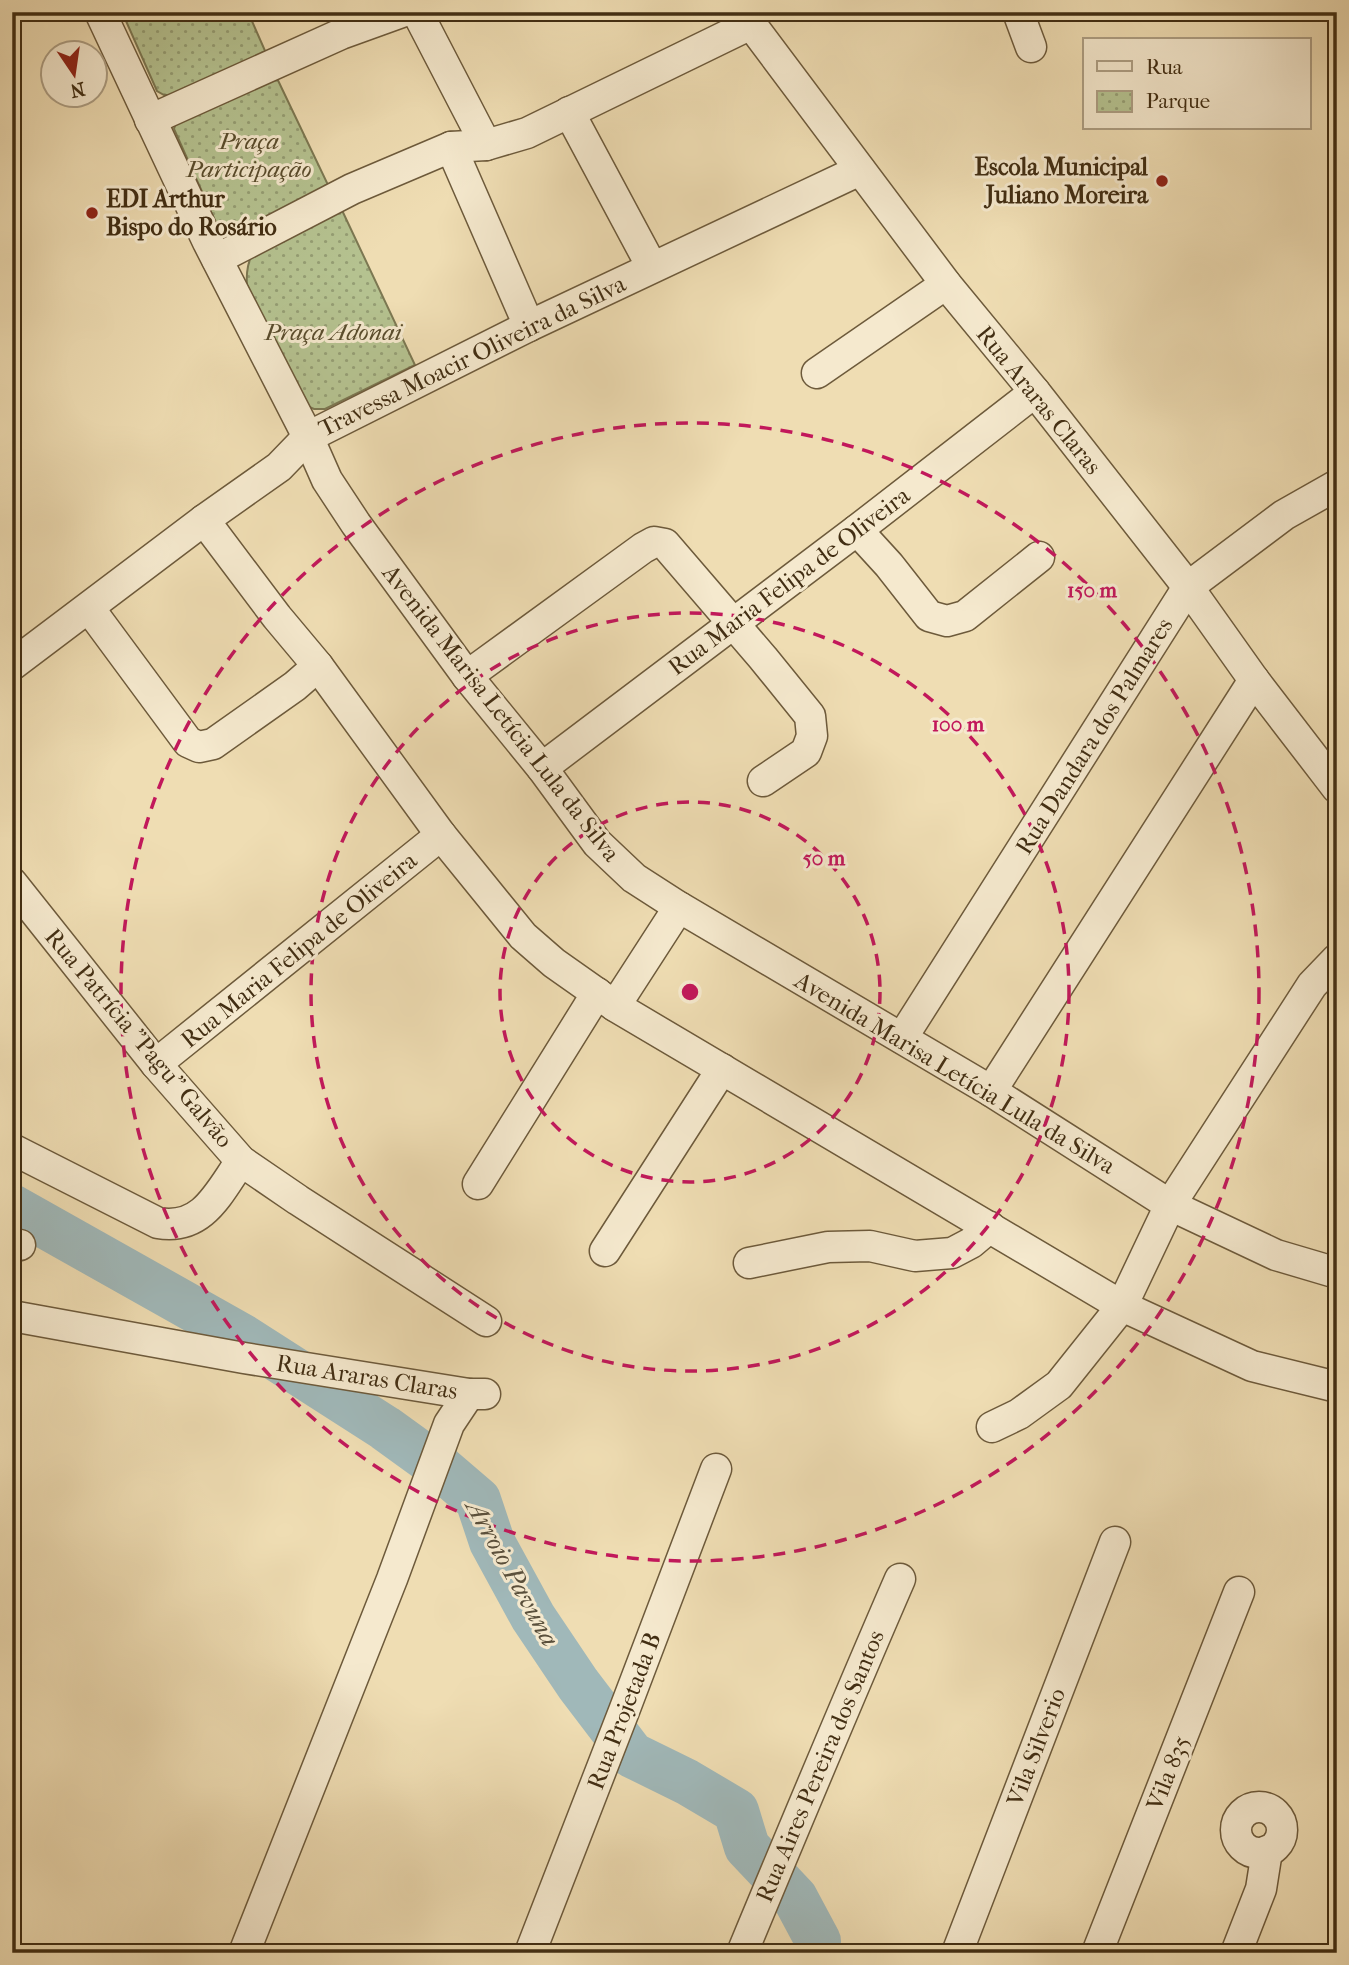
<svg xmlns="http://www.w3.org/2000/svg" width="1349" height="1965" font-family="'IM FELL French Canon',serif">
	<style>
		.park { fill: url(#park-dots); stroke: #7c7852; stroke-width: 2 }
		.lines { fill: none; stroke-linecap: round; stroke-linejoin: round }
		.river { stroke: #a0b8b9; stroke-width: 46 }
		.street-casing { stroke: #6d5a3b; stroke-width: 33 }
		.street { stroke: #f5e9ce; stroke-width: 30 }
		.ring { fill: none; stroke: #c2185b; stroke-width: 3.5; stroke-dasharray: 12 9 }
		.poi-dot { fill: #8f2418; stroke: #f5e9ce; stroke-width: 2.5 }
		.labels { text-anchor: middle; stroke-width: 6; stroke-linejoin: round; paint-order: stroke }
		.park-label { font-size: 24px; font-style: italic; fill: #594c2c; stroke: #f5e9ce }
		.poi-label { font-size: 24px; font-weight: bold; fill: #422e13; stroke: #f5e9ce; text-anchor: end }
		.street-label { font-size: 24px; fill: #422e13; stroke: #f5e9ce }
		.water-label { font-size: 26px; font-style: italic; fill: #5a503c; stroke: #f5e9ce }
		.centre { fill: #c2185b; stroke: #f5e9ce; stroke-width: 3.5 }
		.ring-label { font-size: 21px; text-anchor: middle; font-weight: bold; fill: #c2185b; stroke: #f5e9ce; stroke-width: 6; stroke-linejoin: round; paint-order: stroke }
	</style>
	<defs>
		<pattern id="park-dots" width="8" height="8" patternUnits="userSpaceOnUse" patternTransform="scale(1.75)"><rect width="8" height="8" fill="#b5c290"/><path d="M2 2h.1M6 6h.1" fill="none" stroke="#959e74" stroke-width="1.8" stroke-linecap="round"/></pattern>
	</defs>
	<rect width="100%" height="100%" fill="#efddb3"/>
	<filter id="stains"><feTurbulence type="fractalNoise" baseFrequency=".00286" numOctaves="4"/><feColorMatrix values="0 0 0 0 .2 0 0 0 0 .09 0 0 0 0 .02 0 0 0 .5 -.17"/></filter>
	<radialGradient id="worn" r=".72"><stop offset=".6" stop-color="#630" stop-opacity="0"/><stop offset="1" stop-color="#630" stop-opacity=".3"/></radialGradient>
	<g class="park">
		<path d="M 122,12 L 248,12 L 266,53 L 170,95 L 164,95 L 157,91 Z"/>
		<path d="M 274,72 L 329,187 L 235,232 L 223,231 L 216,223 L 174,129 L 177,119 Z"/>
		<path d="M 340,206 L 415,365 L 325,409 L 314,409 L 305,405 L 247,285 C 246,273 247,265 252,254 Z"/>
	</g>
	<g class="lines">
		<path class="river" d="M 12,1207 L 243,1337 L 385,1428 L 443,1470 L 478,1500 L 492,1542 L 533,1617 L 578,1684 L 632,1755 L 687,1782 L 736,1811 L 747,1847 L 795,1898 L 818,1941 L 818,1953"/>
		<g class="street-casing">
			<g id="street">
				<path d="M 100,12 L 208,242 L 308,437 L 327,480 L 356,524 L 467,676 L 542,768 L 597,843 L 634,878 L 679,907 L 991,1091 L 1170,1205 L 1276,1255 L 1337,1273"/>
				<path d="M 417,12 L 486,145"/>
				<path d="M 742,12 L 946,284 L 1035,392 L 1188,587 L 1254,680 L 1337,788"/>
				<path d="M 1018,12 L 1031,47"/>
				<path d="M 569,112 L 652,267"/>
				<path d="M 150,120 L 341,34 L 402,12"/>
				<path d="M 451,147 L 529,326"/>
				<path d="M 217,259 L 352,189 L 451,147 L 486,145 L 527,133 L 751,24"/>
				<path d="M 817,373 L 946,284"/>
				<path d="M 204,520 L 277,617 L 318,666 L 441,835 L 523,936 L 554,963 L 615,1006 L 1122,1306 L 1252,1366 L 1337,1387"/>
				<path d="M 857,530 L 889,565 L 929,616 L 947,621 L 965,616 L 1039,557"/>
				<path d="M 89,608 L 188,742 L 199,747 L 213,744 L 295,686 L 318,666"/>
				<path d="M 12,665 L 204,520 L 279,467 L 308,437 L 529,326 L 860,170"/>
				<path d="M 467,676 L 643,548 L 654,542 L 665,544 L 763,658 L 810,716 L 812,736 L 806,752 L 763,781"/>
				<path d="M 542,768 L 857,530 L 1035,392"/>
				<path d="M 12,883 L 156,1064 L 241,1161 L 298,1200 L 486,1321"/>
				<path d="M 615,1006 L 679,907"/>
				<path d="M 902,1038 L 1188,587 L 1284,515 L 1337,485"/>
				<path d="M 156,1064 L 441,835"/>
				<path d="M 991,1091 L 1254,680"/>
				<path d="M 12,1149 L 158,1223 C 203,1231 219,1192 241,1161"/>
				<path d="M 478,1184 L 597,993"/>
				<path d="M 12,1244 L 20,1245"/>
				<path d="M 605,1251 L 722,1069"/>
				<path d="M 749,1263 L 828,1247 L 870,1246 L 915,1256 L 952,1253 L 971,1243 L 990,1227"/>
				<path d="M 12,1316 L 244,1358 L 469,1394 L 485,1394"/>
				<path d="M 992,1427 L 1019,1414 L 1059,1385 L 1122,1306 L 1170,1205 L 1312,985 L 1337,959"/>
				<circle cx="1259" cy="1830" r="23"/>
				<path d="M 244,1953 L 392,1579 L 449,1424 L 469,1394"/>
				<path d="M 530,1953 L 624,1711 L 716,1469"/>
				<path d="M 742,1953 C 794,1828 846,1703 900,1579"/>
				<path d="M 957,1953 L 1115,1542"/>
				<path d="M 1097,1953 L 1239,1592"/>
				<path d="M 1236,1953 L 1261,1889 L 1267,1851"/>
			</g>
		</g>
		<use href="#street" class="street"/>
	</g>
	<g class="ring">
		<circle cx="690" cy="992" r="190"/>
		<circle cx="690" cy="992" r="379"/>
		<circle cx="690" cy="992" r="569"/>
	</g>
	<g class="poi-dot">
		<circle cx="1162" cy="181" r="7"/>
		<circle cx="92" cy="213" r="7"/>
	</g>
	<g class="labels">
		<g class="park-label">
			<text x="249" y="149">Praça<tspan x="249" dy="28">Participação</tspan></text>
			<text x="333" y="340">Praça Adonai</text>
		</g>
		<g class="poi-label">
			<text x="1148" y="175">Escola Municipal<tspan x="1148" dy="28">Juliano Moreira</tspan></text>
			<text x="106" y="207" text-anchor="start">EDI Arthur<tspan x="106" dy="28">Bispo do Rosário</tspan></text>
		</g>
		<g class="street-label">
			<text transform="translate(472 356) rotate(-26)" y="8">Travessa Moacir Oliveira da Silva</text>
			<text transform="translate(1039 400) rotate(51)" y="8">Rua Araras Claras</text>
			<text transform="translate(789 581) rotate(-37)" y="8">Rua Maria Felipa de Oliveira</text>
			<text transform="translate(501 713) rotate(52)" y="8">Avenida Marisa Letícia Lula da Silva</text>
			<text transform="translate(1094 736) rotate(-58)" y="8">Rua Dandara dos Palmares</text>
			<text transform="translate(299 950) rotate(-39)" y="8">Rua Maria Felipa de Oliveira</text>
			<text transform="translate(139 1038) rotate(50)" y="8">Rua Patrícia "Pagu" Galvão</text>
			<text transform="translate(955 1073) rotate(31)" y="8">Avenida Marisa Letícia Lula da Silva</text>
			<text transform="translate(367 1377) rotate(9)" y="8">Rua Araras Claras</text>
			<text transform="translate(624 1711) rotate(-69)" y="8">Rua Projetada B</text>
			<text transform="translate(1036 1747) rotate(-69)" y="8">Vila Silverio</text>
			<text transform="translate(820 1766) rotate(-67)" y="8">Rua Aires Pereira dos Santos</text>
			<text transform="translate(1168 1773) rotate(-68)" y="8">Vila 835</text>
		</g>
		<g class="water-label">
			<text transform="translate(513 1573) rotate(61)" y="9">Arroio Pavuna</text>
		</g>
	</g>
	<circle cx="690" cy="992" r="10" class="centre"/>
	<g class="ring-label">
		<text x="1092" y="597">150 m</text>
		<text x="958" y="731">100 m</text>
		<text x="824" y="865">50 m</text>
	</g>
	<rect width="1349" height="1965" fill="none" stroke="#efddb3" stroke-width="42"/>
	<rect x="14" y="14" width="1321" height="1937" fill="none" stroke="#422e13" stroke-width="3.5"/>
	<rect x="21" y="21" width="1307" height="1923" fill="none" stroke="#422e13" stroke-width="2"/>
	<rect x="1083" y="38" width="228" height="91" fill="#f5e9ce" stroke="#ad9e83" stroke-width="2"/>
	<rect x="1097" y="61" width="35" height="10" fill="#f5e9ce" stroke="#ad9e83" stroke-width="2"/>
	<text x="1146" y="74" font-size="21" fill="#422e13">Rua</text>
	<rect x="1097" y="91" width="35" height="21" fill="url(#park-dots)" stroke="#ad9e83" stroke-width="2"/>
	<text x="1146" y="108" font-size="21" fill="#422e13">Parque</text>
	<g transform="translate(74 74) rotate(167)"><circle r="33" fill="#f5e9ce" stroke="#ad9e83" stroke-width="2"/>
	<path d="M0-5L12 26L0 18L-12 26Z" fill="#8f2418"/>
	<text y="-10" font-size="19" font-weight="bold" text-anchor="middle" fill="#422e13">N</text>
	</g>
	<rect width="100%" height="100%" filter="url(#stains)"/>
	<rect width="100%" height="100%" fill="url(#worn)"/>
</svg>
